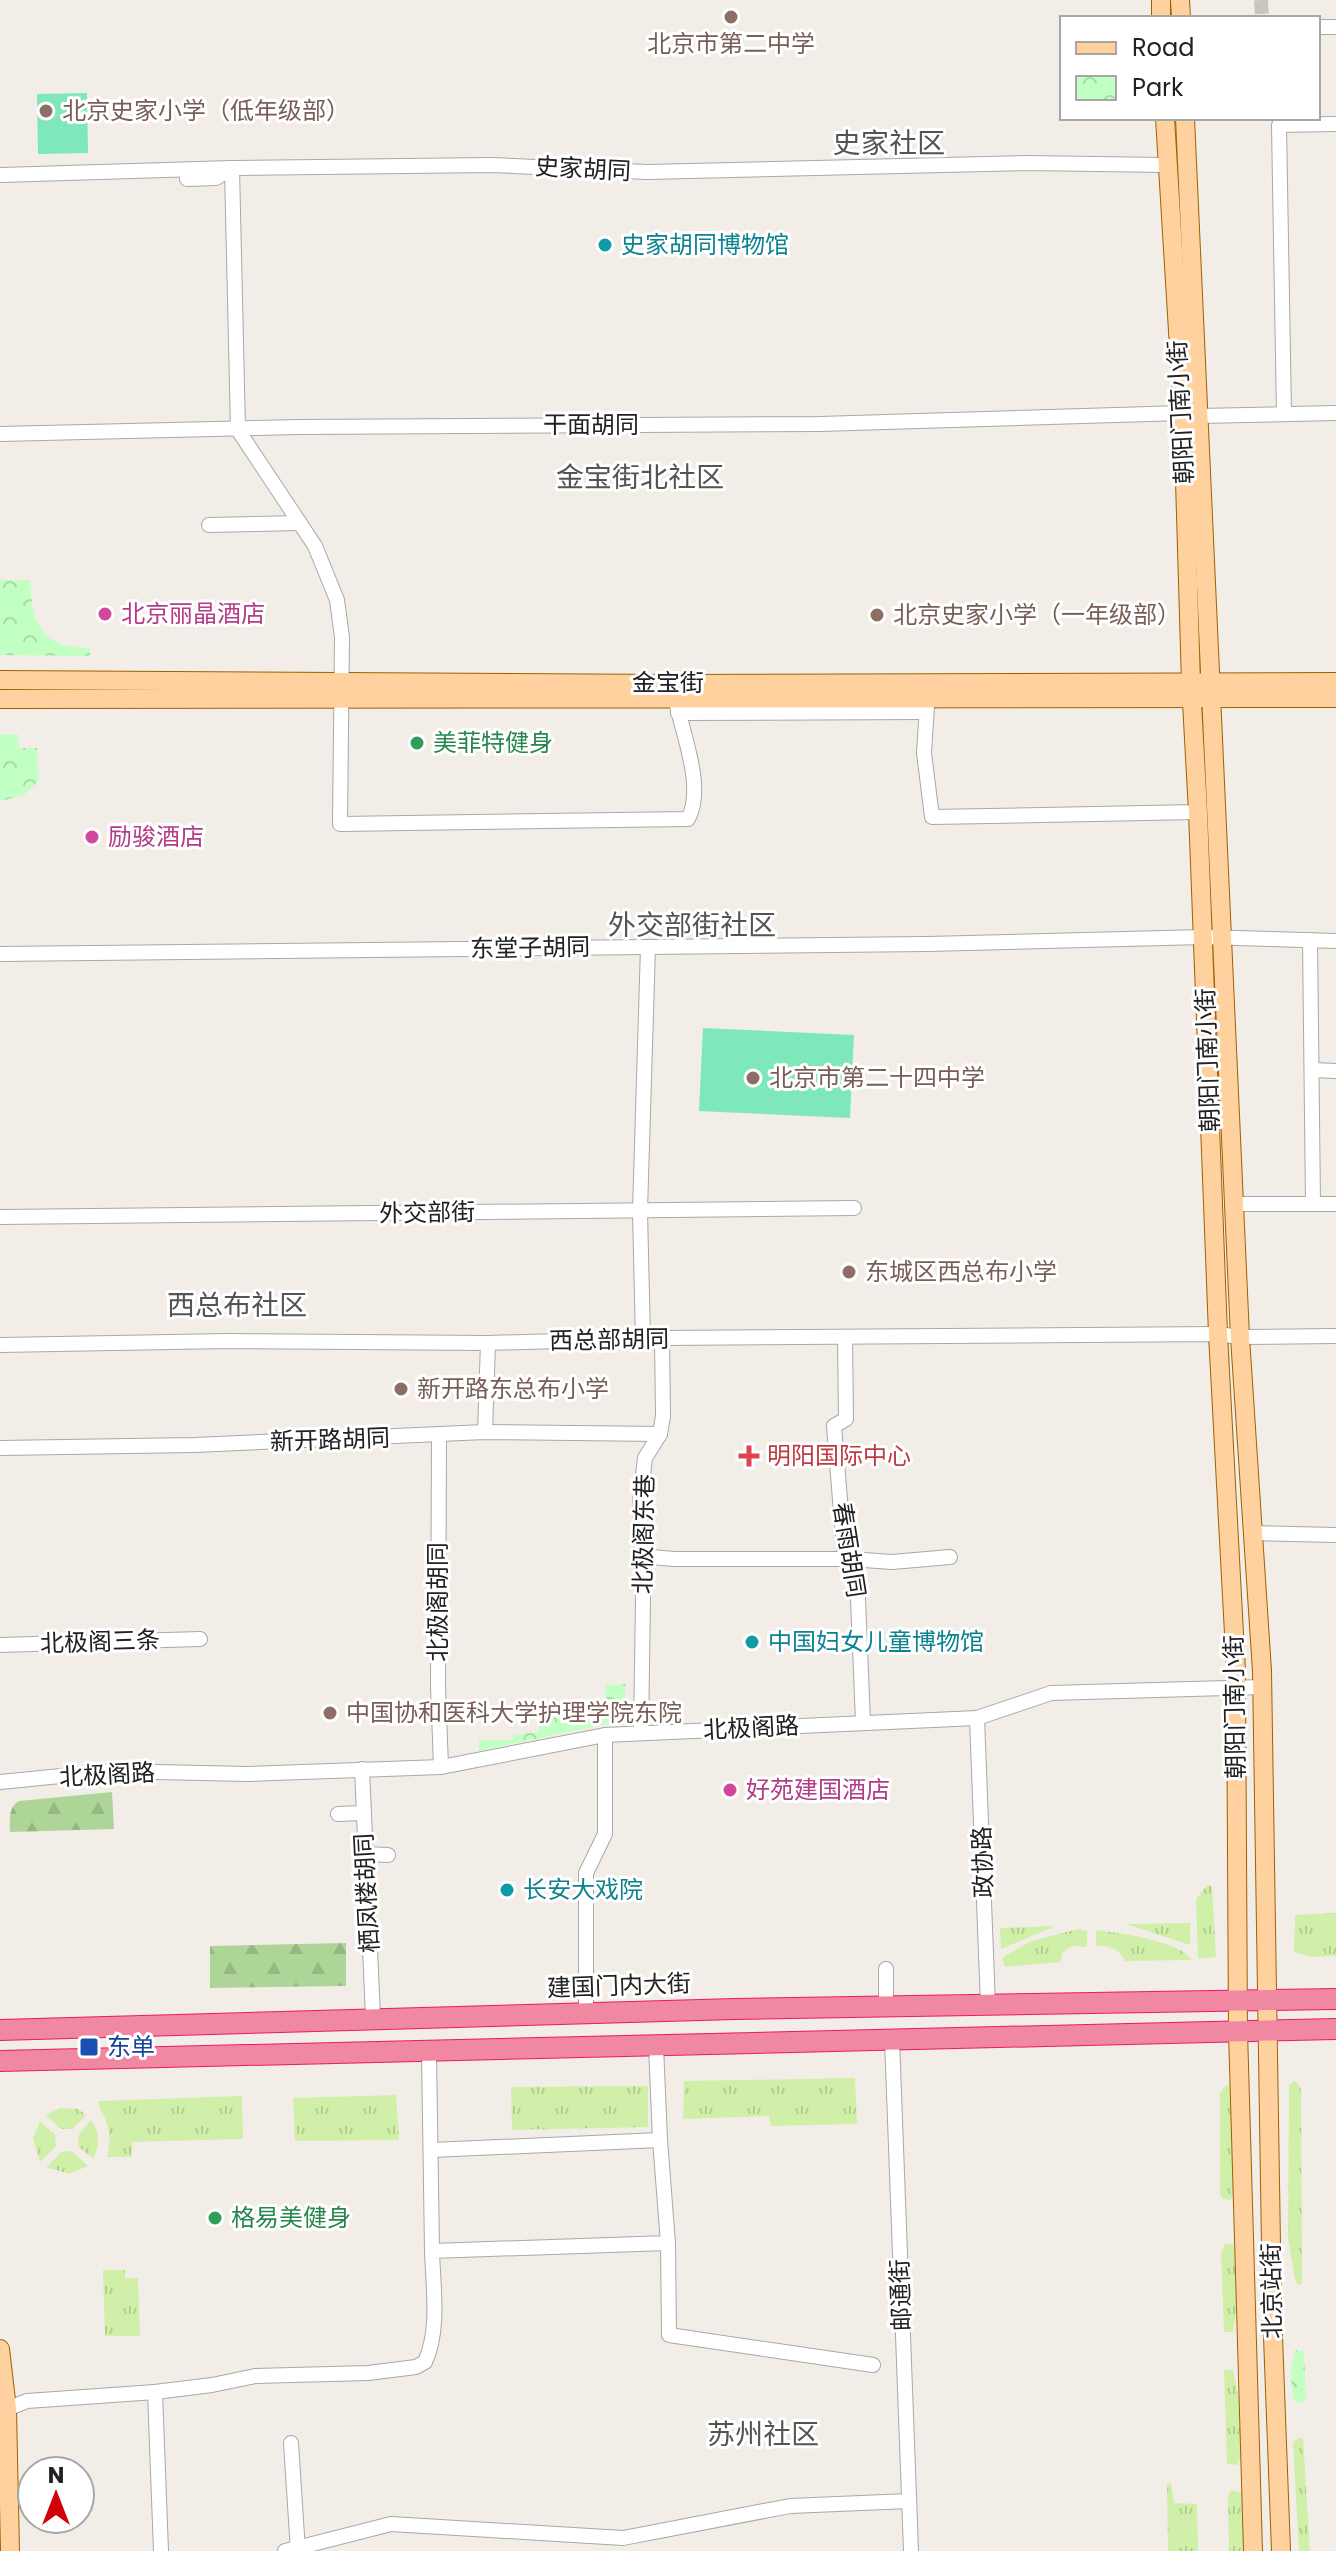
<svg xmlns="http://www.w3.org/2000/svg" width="1336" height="2551" font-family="Poppins,'Noto Sans SC',sans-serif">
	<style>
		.grass { fill: url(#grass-tufts) }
		.forest { fill: url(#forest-firs) }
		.park { fill: url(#park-crowns) }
		.pitch { fill: #7ee8ba }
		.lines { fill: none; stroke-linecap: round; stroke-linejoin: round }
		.minor-tunnel { stroke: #c8c5bf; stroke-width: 14; stroke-dasharray: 14 7; stroke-linecap: butt }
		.minor-casing { stroke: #a8a8a8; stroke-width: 16 }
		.major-casing { stroke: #9e6100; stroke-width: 20 }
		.highway-casing { stroke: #ed186c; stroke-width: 22 }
		.minor { stroke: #fff; stroke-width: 14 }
		.major { stroke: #ffd19f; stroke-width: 18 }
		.highway { stroke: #f088a1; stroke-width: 20 }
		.education-dot { fill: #8d6e63; stroke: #fff; stroke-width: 3 }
		.culture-dot { fill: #0f9aa8; stroke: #fff; stroke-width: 3 }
		.hotel-dot { fill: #d1479c; stroke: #fff; stroke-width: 3 }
		.leisure-dot { fill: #2e9e5b; stroke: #fff; stroke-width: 3 }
		.health-dot { fill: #e0444e; stroke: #fff; stroke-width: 3 }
		.transit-dot { fill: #1a4fb4; stroke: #fff; stroke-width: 3 }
		.labels { text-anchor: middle; stroke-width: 6; stroke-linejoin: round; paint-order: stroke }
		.education-label { font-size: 24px; fill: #785e54; stroke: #fff; text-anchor: start }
		.street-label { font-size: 24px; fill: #212121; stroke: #fff }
		.culture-label { font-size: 24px; fill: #0d838f; stroke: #fff; text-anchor: start }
		.hotel-label { font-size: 24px; fill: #b23c85; stroke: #fff; text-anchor: start }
		.leisure-label { font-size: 24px; fill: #27864d; stroke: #fff; text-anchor: start }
		.health-label { font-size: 24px; fill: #be3a42; stroke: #fff; text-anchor: start }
		.transit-label { font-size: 24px; fill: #164399; stroke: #fff; text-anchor: start }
		.quarter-label { font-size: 28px; fill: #545454; stroke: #fff }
	</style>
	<defs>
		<pattern id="grass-tufts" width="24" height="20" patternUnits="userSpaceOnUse" patternTransform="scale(2)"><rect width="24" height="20" fill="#d0f0a9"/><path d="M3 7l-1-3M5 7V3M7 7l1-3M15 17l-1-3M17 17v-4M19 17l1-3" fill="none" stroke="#b2ce91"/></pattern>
		<pattern id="forest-firs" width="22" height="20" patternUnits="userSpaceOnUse" patternTransform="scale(2)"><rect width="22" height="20" fill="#add598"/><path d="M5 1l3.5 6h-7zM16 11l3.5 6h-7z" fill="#95b783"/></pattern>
		<pattern id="park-crowns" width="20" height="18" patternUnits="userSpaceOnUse" patternTransform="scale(2)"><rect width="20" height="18" fill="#c2ffc3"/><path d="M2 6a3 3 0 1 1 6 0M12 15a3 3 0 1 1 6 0" fill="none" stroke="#a6daa7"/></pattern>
	</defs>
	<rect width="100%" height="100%" fill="#f2eee7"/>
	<g class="grass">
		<path d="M 1208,1884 L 1212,1887 L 1216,1957 L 1198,1959 L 1196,1899 Z"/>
		<path d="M 1336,1913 L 1336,1956 L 1312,1957 L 1294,1952 L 1295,1915 Z"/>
		<path d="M 1190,1923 L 1190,1945 L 1126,1924 Z"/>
		<path d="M 1056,1926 L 1001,1949 L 1000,1928 Z"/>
		<path d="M 1078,1929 L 1087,1931 L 1087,1947 L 1072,1946 L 1062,1953 L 1061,1962 L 1005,1967 L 1002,1958 L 1031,1941 Z"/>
		<path d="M 1096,1930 C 1119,1933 1178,1940 1192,1960 L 1125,1961 C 1118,1948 1110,1946 1096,1946 Z"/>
		<path d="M 855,2078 L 857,2124 L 771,2126 L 769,2116 L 683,2119 L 684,2081 Z"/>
		<path d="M 1294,2081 L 1299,2084 L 1301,2090 L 1302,2284 L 1298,2285 L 1295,2280 L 1288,2239 L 1289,2085 Z"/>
		<path d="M 1226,2085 L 1233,2087 L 1234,2195 L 1231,2200 L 1223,2199 L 1220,2194 L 1220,2093 Z"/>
		<path d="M 648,2086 L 648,2127 L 512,2130 L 511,2087 Z"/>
		<path d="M 396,2095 L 399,2140 L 295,2141 L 293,2098 Z"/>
		<path d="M 242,2096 L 243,2139 L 132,2142 L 132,2157 L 107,2157 C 110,2144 111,2133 106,2121 C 103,2113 99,2110 98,2101 Z"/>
		<path d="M 60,2108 L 78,2109 L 86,2115 L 73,2129 L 61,2129 L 46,2115 Z"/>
		<path d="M 91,2120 C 100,2132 100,2146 93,2159 L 78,2146 L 79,2134 Z"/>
		<path d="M 40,2121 L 55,2135 L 56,2146 L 40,2162 L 33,2138 Z"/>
		<path d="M 72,2151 L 88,2166 L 69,2174 L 47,2167 L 61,2152 Z"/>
		<path d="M 1225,2243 L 1234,2245 L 1237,2250 L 1237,2304 L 1233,2332 L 1224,2332 L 1221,2253 Z"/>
		<path d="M 103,2270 L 125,2270 L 125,2278 L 138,2278 L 140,2336 L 105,2336 Z"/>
		<path d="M 1224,2370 L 1233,2370 C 1238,2395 1251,2444 1237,2465 L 1227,2464 Z"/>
		<path d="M 1299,2438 L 1303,2438 L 1310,2551 L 1299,2551 L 1293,2442 Z"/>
		<path d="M 1171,2483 L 1174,2503 L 1197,2504 L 1198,2551 L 1168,2551 L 1167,2484 Z"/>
		<path d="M 1231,2490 L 1242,2493 L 1245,2551 L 1229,2551 L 1228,2497 Z"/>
	</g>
	<g class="forest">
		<path d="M 112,1792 L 114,1829 L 10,1832 C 10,1820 8,1807 19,1801 Z"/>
		<path d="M 346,1943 L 346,1986 L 210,1988 L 210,1946 Z"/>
	</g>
	<g class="park">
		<path d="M 30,580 C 32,624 41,648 90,648 L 90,656 L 0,655 L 0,580 Z"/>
		<path d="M 18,734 L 19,748 L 37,748 L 39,780 L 24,795 L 0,801 L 0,735 Z"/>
		<path d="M 625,1684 L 625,1720 L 479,1751 L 479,1740 L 513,1740 L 514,1735 L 539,1732 L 540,1718 L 581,1717 L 582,1707 L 595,1707 L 596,1700 L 605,1700 L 606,1685 Z"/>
		<path d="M 1296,2350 L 1304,2351 L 1306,2399 L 1301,2403 L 1295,2402 C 1289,2387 1290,2365 1296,2350 Z"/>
	</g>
	<g class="pitch">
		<path d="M 87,93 L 88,153 L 38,154 L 37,94 Z"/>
		<path d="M 703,1028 L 854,1035 L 850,1118 L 699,1111 Z"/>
	</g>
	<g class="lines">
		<path class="minor-tunnel" d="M 1261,0 L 1262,18"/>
		<g class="minor-casing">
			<g id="minor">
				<path d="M 1318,27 L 1336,27"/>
				<path d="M 232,168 L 238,430 L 315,546 L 337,600 L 342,637 L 340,824 L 688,819 C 706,786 680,728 674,692"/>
				<path d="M 0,175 L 232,168 L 491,165 L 647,172 L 1027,163 L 1166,165"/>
				<path d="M 187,179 L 216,178 L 232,168"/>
				<path d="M 1284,414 L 1279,125 L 1336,124"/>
				<path d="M 1198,416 L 1336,413"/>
				<path d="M 0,434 L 299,427 L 820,424 L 1183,413"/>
				<path d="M 209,525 L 300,523"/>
				<path d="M 928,690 L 924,753 L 932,817 L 1198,812"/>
				<path d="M 678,713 L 926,712"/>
				<path d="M 1310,940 L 1313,1204"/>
				<path d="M 0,954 L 927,944 L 1203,937 L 1336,941"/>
				<path d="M 1312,1070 L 1336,1071"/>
				<path d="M 1235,1204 L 1336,1204"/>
				<path d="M 0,1217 L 854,1208"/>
				<path d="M 845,1337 L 846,1419 L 834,1426 L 844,1549 L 857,1574 L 863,1722"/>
				<path d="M 643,1339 L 640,1211 L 648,947"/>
				<path d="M 0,1345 L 228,1341 L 488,1343 L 662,1338 L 1218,1334 L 1240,1337 L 1336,1336"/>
				<path d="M 485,1432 L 488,1343"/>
				<path d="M 439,1436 L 438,1686 L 441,1767"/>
				<path d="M 0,1448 L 195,1445 L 485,1432 L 660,1434"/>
				<path d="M 1253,1533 L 1336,1535"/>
				<path d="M 641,1556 L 674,1559 L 850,1559 L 892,1562 L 950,1557"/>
				<path d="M 0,1645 L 200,1639"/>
				<path d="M 977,1718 L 988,2006"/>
				<path d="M 641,1733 L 643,1599 L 640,1500 L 645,1458 L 660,1434 L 663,1416 L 662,1338"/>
				<path d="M 362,1769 L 373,2017"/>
				<path d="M 0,1782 L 111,1771 L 248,1774 L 441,1767 L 605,1735 L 977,1718 L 1051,1693 L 1262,1687"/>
				<path d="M 338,1814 L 363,1813"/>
				<path d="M 365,1854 L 388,1855"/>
				<path d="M 886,1969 L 886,2007"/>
				<path d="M 586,2014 L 586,1873 L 605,1834 L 605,1735"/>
				<path d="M 892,2039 L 911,2551"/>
				<path d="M 429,2052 L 432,2251"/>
				<path d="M 432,2150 L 660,2140"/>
				<path d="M 668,2243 L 669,2335 L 873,2365"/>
				<path d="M 155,2392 L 161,2551"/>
				<path d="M 7,2409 L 27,2401 L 155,2392 L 212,2385 L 255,2376 L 368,2373 L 416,2367 L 425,2362 C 440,2330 433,2286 432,2251 L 668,2243 L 660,2140 L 656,2046"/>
				<path d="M 291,2443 L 298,2551"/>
				<path d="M 285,2551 L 391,2524 L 623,2538 L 790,2506 L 909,2501"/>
			</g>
		</g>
		<g class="major-casing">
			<g id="major">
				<path d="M 1161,0 L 1161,18"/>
				<path d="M 1180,0 L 1181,18"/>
				<path d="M 1165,118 L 1183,413 L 1191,684 L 1198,812 L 1218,1334 L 1236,1671 L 1238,2031 L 1253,2551"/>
				<path d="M 1185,118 L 1240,1337 L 1262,1671 L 1272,2310 L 1281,2551"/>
				<path d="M 0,680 L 672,684 L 1336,682"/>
				<path d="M 0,699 L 1336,698"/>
				<path d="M 0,2349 L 7,2409 L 10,2551"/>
			</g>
		</g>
		<g class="highway-casing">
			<g id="highway">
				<path d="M 0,2030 L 735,2009 L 1336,1999"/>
				<path d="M 0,2061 L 1336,2029"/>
			</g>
		</g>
		<use href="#minor" class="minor"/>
		<use href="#major" class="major"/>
		<use href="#highway" class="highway"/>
	</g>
	<g class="education-dot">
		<circle cx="731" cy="17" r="8"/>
		<circle cx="46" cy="111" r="8"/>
		<circle cx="877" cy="615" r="8"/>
		<circle cx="753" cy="1078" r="8"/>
		<circle cx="849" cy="1272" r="8"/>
		<circle cx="401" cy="1389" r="8"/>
		<circle cx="330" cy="1713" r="8"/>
	</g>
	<g class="culture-dot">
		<circle cx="605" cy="245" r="8"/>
		<circle cx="752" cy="1642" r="8"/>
		<circle cx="507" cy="1890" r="8"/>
	</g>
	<g class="hotel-dot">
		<circle cx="105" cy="614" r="8"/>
		<circle cx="92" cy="837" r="8"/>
		<circle cx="730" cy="1790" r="8"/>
	</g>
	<g class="leisure-dot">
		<circle cx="417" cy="743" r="8"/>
		<circle cx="215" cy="2218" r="8"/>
	</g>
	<path class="health-dot" d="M745 1444h8v8h8v8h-8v8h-8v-8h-8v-8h8z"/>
	<rect class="transit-dot" x="79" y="2037" width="20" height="20" rx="4"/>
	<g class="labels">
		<g class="education-label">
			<text x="731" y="52" text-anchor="middle">北京市第二中学</text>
			<text x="62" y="119">北京史家小学（低年级部）</text>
			<text x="893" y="623">北京史家小学（一年级部）</text>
			<text x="769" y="1086">北京市第二十四中学</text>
			<text x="865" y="1280">东城区西总布小学</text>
			<text x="417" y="1397">新开路东总布小学</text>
			<text x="346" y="1721">中国协和医科大学护理学院东院</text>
		</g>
		<g class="street-label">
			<text transform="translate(583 169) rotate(3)" y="8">史家胡同</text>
			<text transform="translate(1181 412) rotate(-93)" y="8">朝阳门南小街</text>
			<text x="591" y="433">干面胡同</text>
			<text x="668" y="691">金宝街</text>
			<text transform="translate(530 948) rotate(-1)" y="8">东堂子胡同</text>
			<text transform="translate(1208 1060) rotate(-92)" y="8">朝阳门南小街</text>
			<text transform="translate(427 1213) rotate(-1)" y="8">外交部街</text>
			<text transform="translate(609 1340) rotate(-1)" y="8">西总部胡同</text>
			<text transform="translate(330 1440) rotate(-2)" y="8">新开路胡同</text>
			<text transform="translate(644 1534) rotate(-89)" y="8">北极阁东巷</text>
			<text transform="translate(849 1550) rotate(81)" y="8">春雨胡同</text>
			<text transform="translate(438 1602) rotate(-90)" y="8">北极阁胡同</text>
			<text transform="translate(100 1642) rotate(-2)" y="8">北极阁三条</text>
			<text transform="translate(1235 1707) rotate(-91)" y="8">朝阳门南小街</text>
			<text transform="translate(751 1728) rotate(-3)" y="8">北极阁路</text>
			<text transform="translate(107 1775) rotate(-3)" y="8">北极阁路</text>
			<text transform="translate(983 1862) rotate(-92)" y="8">政协路</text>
			<text transform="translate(367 1893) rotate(-93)" y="8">栖凤楼胡同</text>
			<text transform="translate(619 1986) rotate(-2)" y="8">建国门内大街</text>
			<text transform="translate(1272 2291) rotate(-91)" y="8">北京站街</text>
			<text transform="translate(901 2295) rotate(-92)" y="8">邮通街</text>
		</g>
		<g class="culture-label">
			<text x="621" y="253">史家胡同博物馆</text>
			<text x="768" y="1650">中国妇女儿童博物馆</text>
			<text x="523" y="1898">长安大戏院</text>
		</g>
		<g class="hotel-label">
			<text x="121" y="622">北京丽晶酒店</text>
			<text x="108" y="845">励骏酒店</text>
			<text x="746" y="1798">好苑建国酒店</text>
		</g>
		<g class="leisure-label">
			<text x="433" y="751">美菲特健身</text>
			<text x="231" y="2226">格易美健身</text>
		</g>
		<g class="health-label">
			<text x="767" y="1464">明阳国际中心</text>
		</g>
		<g class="transit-label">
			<text x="107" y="2055">东单</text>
		</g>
		<g class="quarter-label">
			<text x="889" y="153">史家社区</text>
			<text x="640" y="487">金宝街北社区</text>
			<text x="692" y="935">外交部街社区</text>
			<text x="237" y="1315">西总布社区</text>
			<text x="763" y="2444">苏州社区</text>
		</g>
	</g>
	<rect x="1060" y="16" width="260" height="104" fill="#ffffff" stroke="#a6a6a6" stroke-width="2"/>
	<rect x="1076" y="42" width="40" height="12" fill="#ffd19f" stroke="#a6a6a6" stroke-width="2"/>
	<text x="1132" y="56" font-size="24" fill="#212121">Road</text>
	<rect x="1076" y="76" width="40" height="24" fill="url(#park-crowns)" stroke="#a6a6a6" stroke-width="2"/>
	<text x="1132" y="96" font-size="24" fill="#212121">Park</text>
	<g transform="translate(56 2495)"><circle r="38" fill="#ffffff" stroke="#a6a6a6" stroke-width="2"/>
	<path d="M0-6L14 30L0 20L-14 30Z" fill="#d2000b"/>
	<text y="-12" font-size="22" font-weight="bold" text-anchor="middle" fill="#212121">N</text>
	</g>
</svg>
